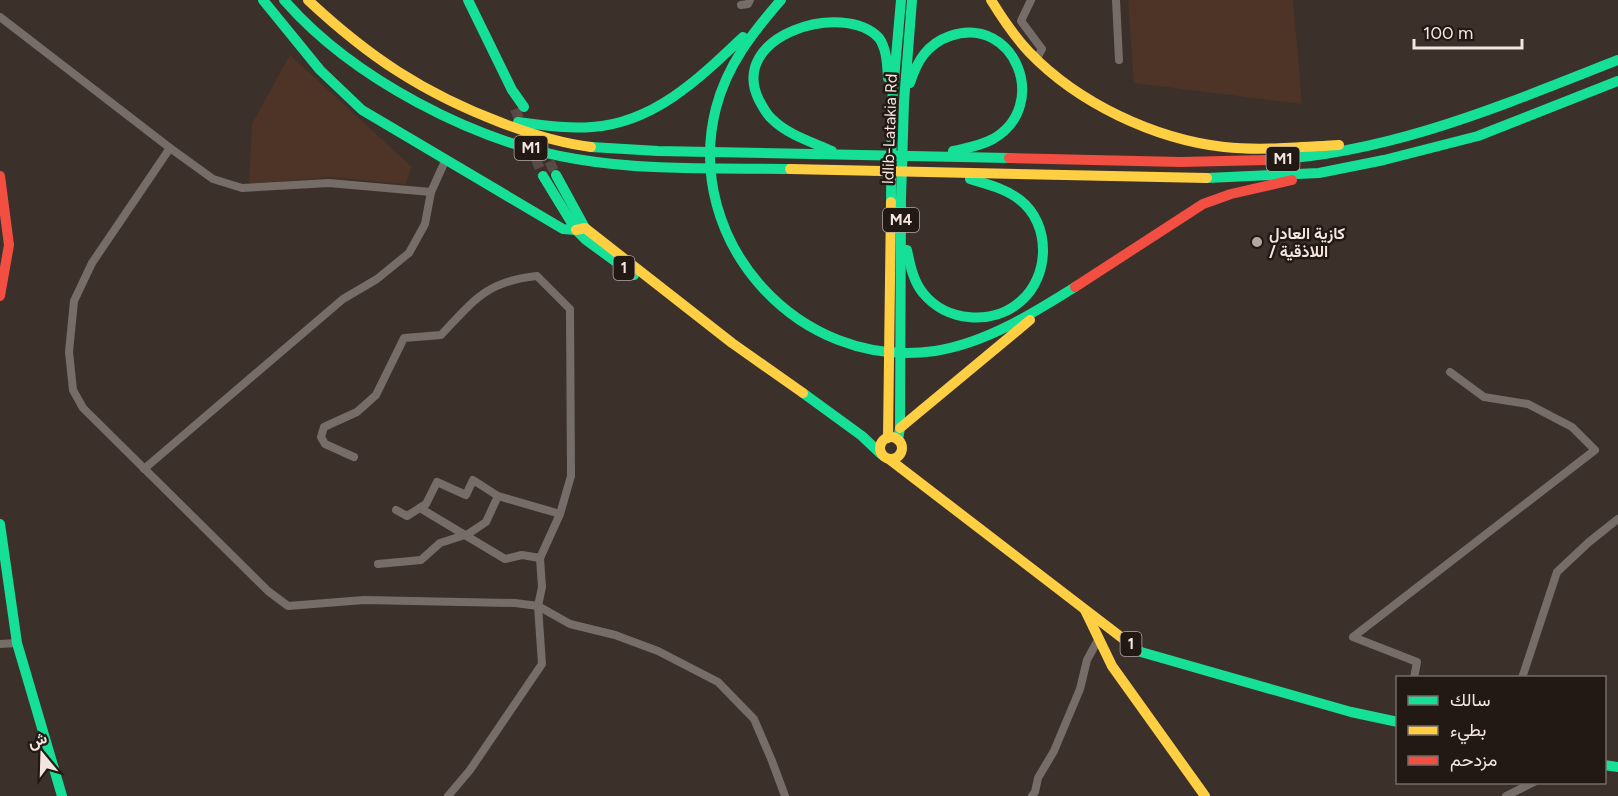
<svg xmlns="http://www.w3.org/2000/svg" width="1618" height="796" font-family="Figtree,Vazirmatn,sans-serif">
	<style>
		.built { fill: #4d3427 }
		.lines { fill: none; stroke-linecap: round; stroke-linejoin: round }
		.secondary-tunnel { stroke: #584b45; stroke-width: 10; stroke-dasharray: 10 5; stroke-linecap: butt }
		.street { stroke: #766d69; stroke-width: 8 }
		.fast { stroke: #16e098; stroke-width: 10 }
		.slow { stroke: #ffcf43; stroke-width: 10 }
		.jam { stroke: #f24e42; stroke-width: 10 }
		.poi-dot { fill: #b4a6a0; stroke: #221914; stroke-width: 2 }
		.labels { text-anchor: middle; stroke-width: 5; stroke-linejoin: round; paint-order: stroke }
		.shield { fill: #221914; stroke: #b5a8a2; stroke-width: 1.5 }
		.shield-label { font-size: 15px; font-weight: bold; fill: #f4e6df }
		.street-label { font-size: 16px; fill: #f4e6df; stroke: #221914 }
		.poi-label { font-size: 16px; font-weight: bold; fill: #f4e6df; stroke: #221914; text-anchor: start }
	</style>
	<rect width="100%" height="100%" fill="#3c302a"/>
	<g class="built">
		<path d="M 1128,0 L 1293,0 L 1302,104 L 1134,83 Z"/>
		<path d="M 290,55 L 412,167 L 405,184 L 330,177 L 249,184 L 252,124 Z"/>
	</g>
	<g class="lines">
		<g class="secondary-tunnel">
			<path d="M 515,109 L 523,128"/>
			<path d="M 530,145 L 543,176"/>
			<path d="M 543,148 L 556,175"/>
		</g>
		<g class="street">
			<path d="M 1031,0 L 1021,21 L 1042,49 L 1037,58"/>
			<path d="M 1116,0 L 1119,60"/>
			<path d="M 741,5 L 748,4 L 750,0"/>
			<path d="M 0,17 L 170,148 L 92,263 L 74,301 L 69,352 L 73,390 L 83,408 L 268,591 L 288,606 L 364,600 L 515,603 L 538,606 L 570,624 L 615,635 L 658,651 L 718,682 L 754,719 L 772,761 L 785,796"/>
			<path d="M 170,148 L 213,179 L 242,188 L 329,183 L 431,192"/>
			<path d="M 354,457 L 325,444 L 321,437 L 324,427 L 357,412 L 376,395 L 404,338 L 441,335 C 474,300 487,281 537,276 L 570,309 L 571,476 L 560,514 L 540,558 L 542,587 L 538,606 L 542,664 L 470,770 L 448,796"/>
			<path d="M 144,469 L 343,299 L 377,279 L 409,253 L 425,224 L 431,192 L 446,159"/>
			<path d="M 420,508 L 505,559 L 522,555 L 540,558"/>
			<path d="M 396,510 L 407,516 L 426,504 L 437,482 L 466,495 L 473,480 L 498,496 L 560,514"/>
			<path d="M 378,564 L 421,560 L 440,543 L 468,534 L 486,522 L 498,496"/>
			<path d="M 0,644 L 17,643"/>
			<path d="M 1414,678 L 1417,662 L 1353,637 L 1595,450 L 1572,427 L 1528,404 L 1484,397 L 1450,372"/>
			<path d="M 1522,678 L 1557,572 L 1589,542 L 1618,519"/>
			<path d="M 1032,796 L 1035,792 L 1038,778 L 1054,751 L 1080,689 L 1087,660 L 1099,638"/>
			<path d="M 1506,796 L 1534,782"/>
		</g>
		<g class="fast">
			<path d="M 263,0 L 320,70 L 362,110 L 563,229 L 576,230"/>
			<path d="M 284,0 C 352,78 474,142 576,159 C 646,171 719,168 790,169"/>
			<path d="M 468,0 L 512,90 L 524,107"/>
			<path d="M 781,0 C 753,32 727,65 716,108 C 682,241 799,371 935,351 C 986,343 1032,314 1075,287"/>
			<path d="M 910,83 C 917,61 927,44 950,36 C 1015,14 1051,106 993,139 C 980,146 967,148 953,151"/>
			<path d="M 518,122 C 542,125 567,129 592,127 C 654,123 700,78 743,37"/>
			<path d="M 591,147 L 658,151 L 1009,158"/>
			<path d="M 832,151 C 812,142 788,135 772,119 C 766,114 763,107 759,100 C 727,35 844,0 879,38 C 887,49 887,65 888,78"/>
			<path d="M 1266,160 C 1390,154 1503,105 1618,60"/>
			<path d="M 556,175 L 585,228"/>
			<path d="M 543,176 L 576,230"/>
			<path d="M 1207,178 L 1319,173 L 1384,160 L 1478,136 L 1618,81"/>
			<path d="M 891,202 L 892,102 L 901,0"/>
			<path d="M 576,230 L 586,240 L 634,275"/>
			<path d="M 907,250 C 910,264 913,281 923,293 C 946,322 993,326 1021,301 C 1050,276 1051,224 1020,200 C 1006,189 987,184 970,179"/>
			<path d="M 803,393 L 862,436 L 881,454"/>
			<path d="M 898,440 L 900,428 L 901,198 L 904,102 L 912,0"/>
			<path d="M 0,524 L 17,643 L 62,796"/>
			<path d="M 1130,644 L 1141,652 L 1351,712 L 1398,722"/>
			<path d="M 1604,765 L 1618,767"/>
		</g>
		<g class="slow">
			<path d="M 308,0 C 369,57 423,93 502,123 C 531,134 559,143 591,147"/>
			<path d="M 991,0 C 1002,18 1014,36 1029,52 C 1078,103 1154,139 1224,147 C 1262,151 1301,147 1339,145"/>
			<path d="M 790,169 L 1207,178"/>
			<path d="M 576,230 L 585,228 L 732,343 L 803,393"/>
			<path d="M 900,428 L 1030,320"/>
			<circle cx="891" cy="448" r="11"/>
			<path d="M 888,438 L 891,202"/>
			<path d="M 889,459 L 1130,644"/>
			<path d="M 1085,610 L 1112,666 L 1205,796"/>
		</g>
		<g class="jam">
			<path d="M 1009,158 L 1181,162 L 1266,160"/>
			<path d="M 0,176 L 9,245 L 0,296"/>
			<path d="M 1075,287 L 1203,204 L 1231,194 L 1292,180"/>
		</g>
	</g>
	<circle class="poi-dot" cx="1257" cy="242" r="6"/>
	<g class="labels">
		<g class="shield">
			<rect x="514.5" y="136" width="33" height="24" rx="4.5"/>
			<rect x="1266.5" y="147" width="33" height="24" rx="4.5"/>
			<rect x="883" y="208" width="36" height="24" rx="4.5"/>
			<rect x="613.5" y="256" width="21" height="24" rx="4.5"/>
			<rect x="1120.5" y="632" width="21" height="24" rx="4.5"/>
		</g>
		<g class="shield-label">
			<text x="531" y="153">M1</text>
			<text x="1283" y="164">M1</text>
			<text x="901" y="225">M4</text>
			<text x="624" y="273">1</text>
			<text x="1131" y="649">1</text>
		</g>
		<g class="street-label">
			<text transform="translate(889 129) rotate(-88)" y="6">Idlib-Latakia Rd</text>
		</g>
		<g class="poi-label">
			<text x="1269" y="239">كازية العادل<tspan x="1269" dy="18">/ اللاذقية</tspan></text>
		</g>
	</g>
	<rect x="1396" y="676" width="210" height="108" fill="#221914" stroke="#766b65" stroke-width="1.5"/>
	<rect x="1408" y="696" width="30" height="9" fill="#16e098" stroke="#766b65" stroke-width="1.5"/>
	<text x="1450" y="706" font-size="18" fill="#f4e6df">سالك</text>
	<rect x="1408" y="726" width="30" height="9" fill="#ffcf43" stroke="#766b65" stroke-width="1.5"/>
	<text x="1450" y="736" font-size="18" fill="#f4e6df">بطيء</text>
	<rect x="1408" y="756" width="30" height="9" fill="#f24e42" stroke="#766b65" stroke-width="1.5"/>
	<text x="1450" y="766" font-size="18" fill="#f4e6df">مزدحم</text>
	<g transform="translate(42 754) rotate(341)" stroke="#221914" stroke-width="4.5" paint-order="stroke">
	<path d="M0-4.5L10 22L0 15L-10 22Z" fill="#f4e6df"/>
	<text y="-9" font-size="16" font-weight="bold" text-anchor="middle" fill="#f4e6df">ش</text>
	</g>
	<path d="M1414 39v9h108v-9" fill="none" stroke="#f4e6df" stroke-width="3"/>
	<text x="1423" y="39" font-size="18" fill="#f4e6df" stroke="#221914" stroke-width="4.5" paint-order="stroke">100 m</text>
</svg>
